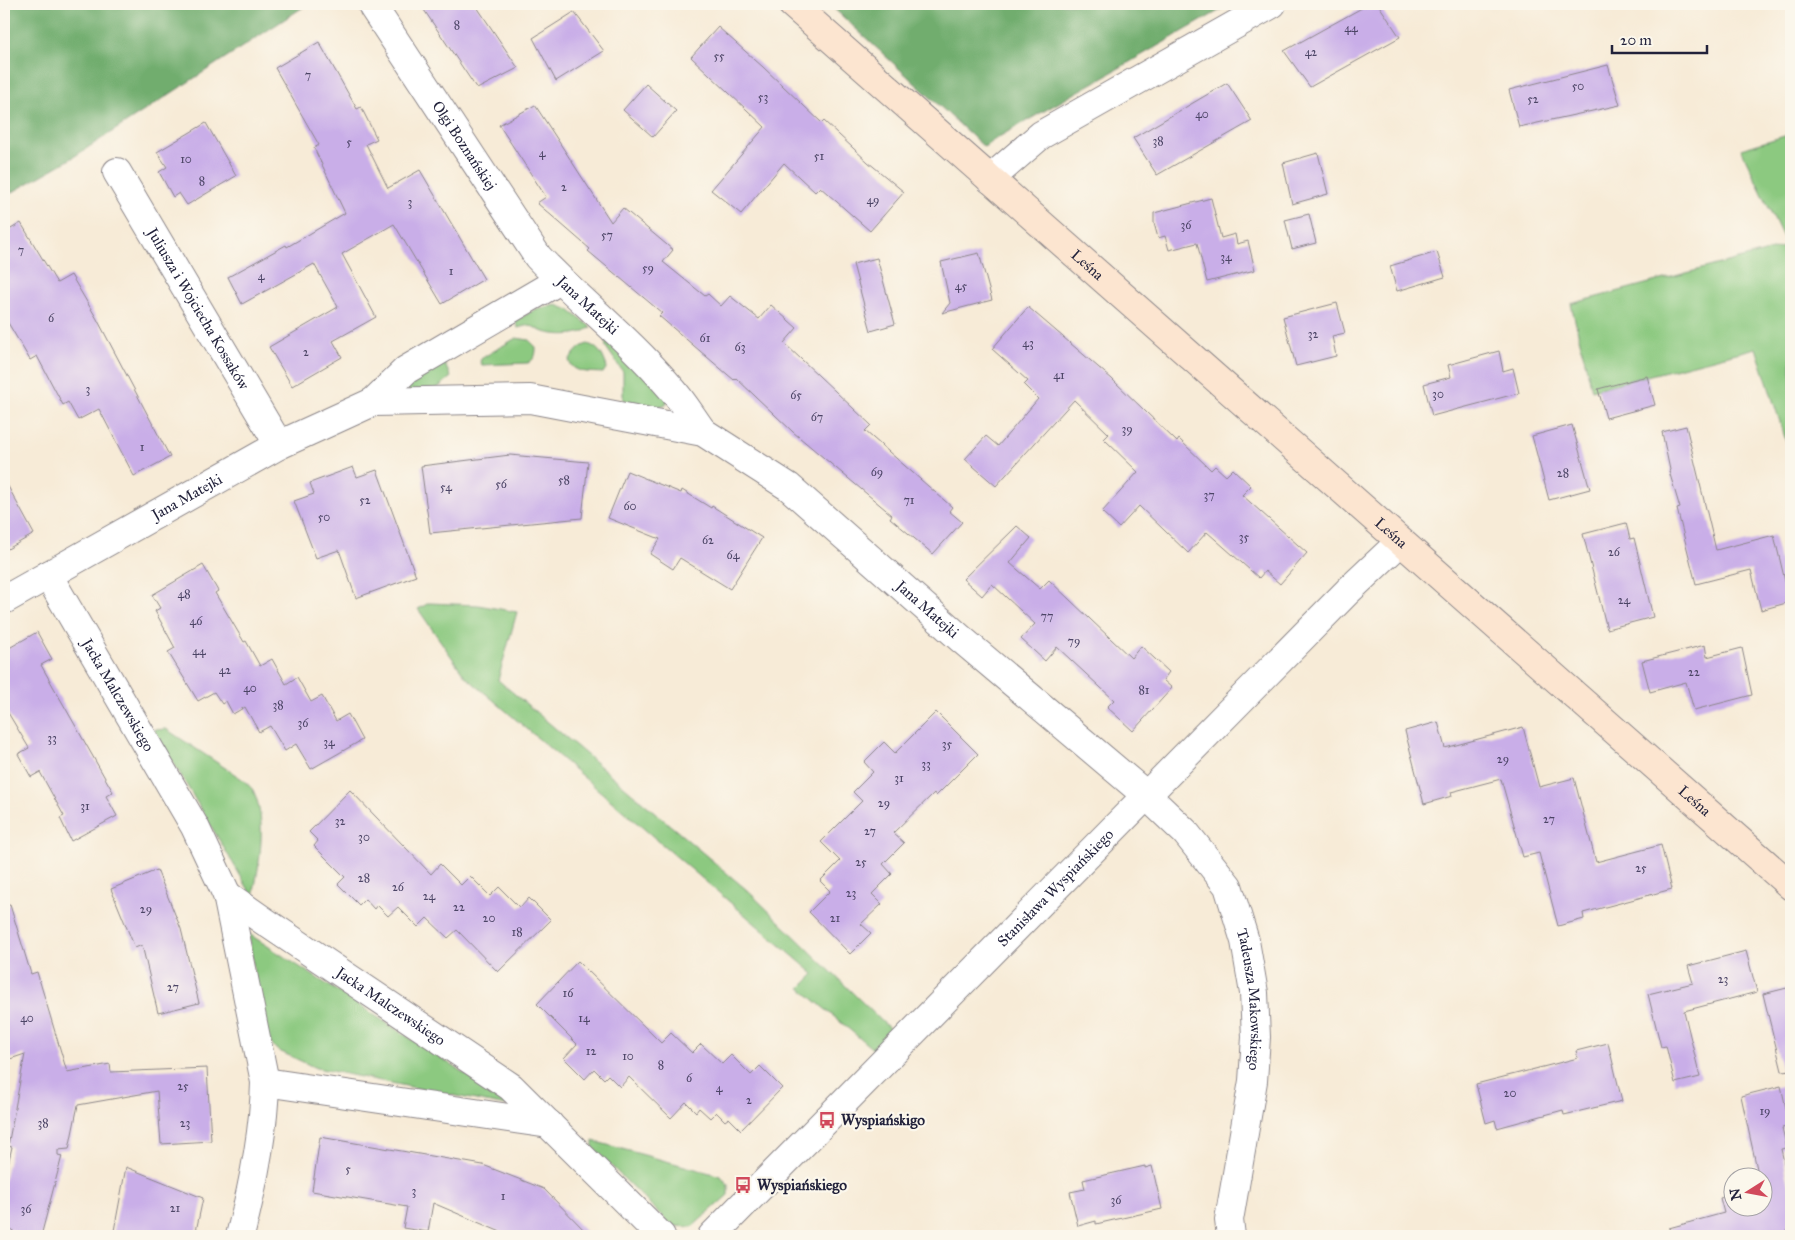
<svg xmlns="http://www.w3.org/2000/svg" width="1795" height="1240" font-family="'IM FELL Great Primer',serif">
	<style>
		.green { fill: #8cc980; stroke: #57765e }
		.forest { fill: #71ad6e; stroke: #4a6854 }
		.building { fill: #c9aee8 }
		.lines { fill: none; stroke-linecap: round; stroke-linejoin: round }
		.street-casing { stroke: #8c8689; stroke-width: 30 }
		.secondary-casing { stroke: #8c8689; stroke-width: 30 }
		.street { stroke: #fff; stroke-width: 28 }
		.secondary { stroke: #fce5d0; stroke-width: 28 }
		.labels { text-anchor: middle; stroke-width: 4.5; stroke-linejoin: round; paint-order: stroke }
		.number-label { font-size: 12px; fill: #4c4566 }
		.street-label { font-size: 15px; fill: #22223b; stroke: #fbf7ec }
		.poi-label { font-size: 15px; font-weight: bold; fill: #22223b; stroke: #fbf7ec; text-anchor: start }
	</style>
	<rect width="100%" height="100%" fill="#fbf7ec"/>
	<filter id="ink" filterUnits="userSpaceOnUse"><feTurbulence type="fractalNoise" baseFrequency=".02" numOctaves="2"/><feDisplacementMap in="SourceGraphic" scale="10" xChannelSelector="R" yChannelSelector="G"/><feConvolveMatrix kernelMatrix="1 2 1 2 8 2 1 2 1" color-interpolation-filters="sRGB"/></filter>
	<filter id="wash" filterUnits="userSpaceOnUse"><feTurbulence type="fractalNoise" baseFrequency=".0096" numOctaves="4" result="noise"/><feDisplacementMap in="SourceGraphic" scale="20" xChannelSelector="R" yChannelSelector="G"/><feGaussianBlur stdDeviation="1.12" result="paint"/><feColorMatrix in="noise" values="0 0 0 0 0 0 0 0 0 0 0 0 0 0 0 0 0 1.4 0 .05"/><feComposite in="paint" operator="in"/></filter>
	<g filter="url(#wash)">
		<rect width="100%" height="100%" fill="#f7ebd7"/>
		<g class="green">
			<path d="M 1791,134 L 1791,456 L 1756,348 L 1592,390 L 1571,304 L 1787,246 L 1741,149 Z"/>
			<path d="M 557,305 L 569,310 L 591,327 C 580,337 555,336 541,331 C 538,330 534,326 530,326 C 527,325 522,327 518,328 L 515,321 L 536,309 Z"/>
			<path d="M 516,338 L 529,340 L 536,347 C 536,355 535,359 528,363 L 482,365 L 480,361 L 482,358 Z"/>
			<path d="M 605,340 L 669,397 L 666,404 L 657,408 L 623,400 L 623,372 L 606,347 Z"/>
			<path d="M 588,344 C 600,348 603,356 607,367 L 603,373 C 592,372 572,374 569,360 C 575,353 579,346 588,344 Z"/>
			<path d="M 443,361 L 451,377 L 435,390 L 404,391 L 410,380 Z"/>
			<path d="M 429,603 L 478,605 L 517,612 L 498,680 L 747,890 L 894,1033 L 875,1051 L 800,988 L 814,974 L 465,676 L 418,609 Z"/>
			<path d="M 166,729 L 242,779 C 245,782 250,786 253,790 C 268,821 259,865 253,897 L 154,730 Z"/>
			<path d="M 249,934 L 504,1099 L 506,1106 L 316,1068 L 277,1050 L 262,1034 Z"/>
			<path d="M 593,1141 L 721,1176 L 728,1185 L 728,1195 L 692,1227 L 672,1226 L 593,1148 Z"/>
		</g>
		<g class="forest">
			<path d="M 4,4 L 308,4 L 69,160 L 4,197 Z"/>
			<path d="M 829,4 L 1231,4 L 997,138 L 984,147 Z"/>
		</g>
		<g id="blocks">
			<g class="building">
				<path d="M 420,4 L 475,4 L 518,68 L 477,89 Z"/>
				<path d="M 1369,4 L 1378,4 L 1400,37 L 1310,87 L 1284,51 Z"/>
				<path d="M 574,12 L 604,51 L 556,81 L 533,38 Z"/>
				<path d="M 718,27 L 763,67 L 822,123 L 824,121 L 868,162 L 904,192 L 870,231 L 820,187 L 815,192 L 784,163 L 741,214 L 711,190 L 765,127 L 691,57 Z"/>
				<path d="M 319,42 L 357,109 L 361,107 L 377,139 L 366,144 L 388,188 L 420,170 L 484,279 L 442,304 L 394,224 L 342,254 L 376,317 L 333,341 L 342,357 L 292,386 L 269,347 L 338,307 L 314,264 L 242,304 L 228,277 L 286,245 L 287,247 L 345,213 L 314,148 L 319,145 L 275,68 Z"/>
				<path d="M 1608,65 L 1620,105 L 1519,127 L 1509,90 Z"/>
				<path d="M 1227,83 L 1252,121 L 1157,175 L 1133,138 Z"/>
				<path d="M 646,84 L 676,111 L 653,137 L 623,110 Z"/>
				<path d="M 535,105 L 611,222 L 623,208 L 673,250 L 663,262 L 705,296 L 708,294 L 721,306 L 730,296 L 759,319 L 771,305 L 797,328 L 784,343 L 871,425 L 865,431 L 952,507 L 949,511 L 962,522 L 933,554 L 890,518 L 892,515 L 793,432 L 736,378 L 734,380 L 659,316 L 662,313 L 588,251 L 590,249 L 537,203 L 546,197 L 499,125 Z"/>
				<path d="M 206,123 L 236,176 L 187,205 L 179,193 L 173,197 L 159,172 L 167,167 L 157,152 Z"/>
				<path d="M 1318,153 L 1328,194 L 1292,204 L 1283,163 Z"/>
				<path d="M 1211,198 L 1221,238 L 1235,234 L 1237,244 L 1248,241 L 1255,270 L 1207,282 L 1197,243 L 1169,250 L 1165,236 L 1158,238 L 1154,223 L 1154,213 Z"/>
				<path d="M 1309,214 L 1316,243 L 1292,249 L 1285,220 Z"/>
				<path d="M 21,223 L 57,283 L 71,275 L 97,319 L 170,457 L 134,476 L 99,409 L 78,420 L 68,402 L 63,405 L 37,356 L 30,360 L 4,316 L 4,233 Z"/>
				<path d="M 1437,252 L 1445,277 L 1397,291 L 1390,266 Z"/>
				<path d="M 979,253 L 992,300 L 942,313 L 950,303 L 941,262 Z"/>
				<path d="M 877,258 L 895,324 L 871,331 L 853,264 Z"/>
				<path d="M 1337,303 L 1345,333 L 1332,336 L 1336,356 L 1296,366 L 1283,317 Z"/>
				<path d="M 1028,307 L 1112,379 L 1177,442 L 1179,439 L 1211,470 L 1215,466 L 1226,476 L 1233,469 L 1251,486 L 1242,495 L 1307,553 L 1280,584 L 1265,571 L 1259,578 L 1207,532 L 1188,553 L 1139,506 L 1119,528 L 1102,512 L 1138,472 L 1104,439 L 1109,434 L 1074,400 L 996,486 L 965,459 L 986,436 L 998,446 L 1038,399 L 1024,385 L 1028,381 L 992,349 Z"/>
				<path d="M 1499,351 L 1503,371 L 1513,368 L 1519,393 L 1432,416 L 1424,384 L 1451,377 L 1448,365 Z"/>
				<path d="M 1647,376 L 1655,405 L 1606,418 L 1598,389 Z"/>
				<path d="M 1572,425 L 1590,489 L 1549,500 L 1532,436 Z"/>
				<path d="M 1686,426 L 1716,550 L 1774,535 L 1790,602 L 1761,610 L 1751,570 L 1696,584 L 1677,509 L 1680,508 L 1669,471 L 1670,470 L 1662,432 Z"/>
				<path d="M 510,455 L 588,462 L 582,518 L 430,533 L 421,466 Z"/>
				<path d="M 353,467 L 357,477 L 377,470 L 416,576 L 356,598 L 339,550 L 316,558 L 294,501 L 314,494 L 310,483 Z"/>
				<path d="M 627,471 L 681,493 L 682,490 L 711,508 L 712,506 L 762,538 L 730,589 L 680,558 L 673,569 L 650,554 L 660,539 L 608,518 Z"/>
				<path d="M 4,479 L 34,534 L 4,551 Z"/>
				<path d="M 1626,523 L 1630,539 L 1634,538 L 1653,617 L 1607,629 L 1583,534 Z"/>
				<path d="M 1017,526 L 1031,538 L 1010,563 L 1040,589 L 1049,580 L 1131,658 L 1141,646 L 1169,672 L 1163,680 L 1172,688 L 1133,731 L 1107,707 L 1114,700 L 1057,647 L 1045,661 L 1021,639 L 1035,624 L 992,584 L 982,596 L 963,579 Z"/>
				<path d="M 203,565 L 218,591 L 215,593 L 244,642 L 246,641 L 260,666 L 272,659 L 286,684 L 297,677 L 311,702 L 322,696 L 336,721 L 348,714 L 362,740 L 311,769 L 296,744 L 285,751 L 270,726 L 259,732 L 245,707 L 233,714 L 226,701 L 222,704 L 214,692 L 198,701 L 168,652 L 175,648 L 155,611 L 160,608 L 152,595 Z"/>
				<path d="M 37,632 L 52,659 L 41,665 L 113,792 L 106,796 L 117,816 L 71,841 L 60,818 L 64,816 L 40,772 L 31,777 L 18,754 L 29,748 L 4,706 L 4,651 Z"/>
				<path d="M 1705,645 L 1707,657 L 1742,648 L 1752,695 L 1694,710 L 1686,682 L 1650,692 L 1642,661 Z"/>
				<path d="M 936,712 L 978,754 L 936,796 L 934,793 L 893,833 L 904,843 L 883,864 L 892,874 L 872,894 L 882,904 L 861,924 L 871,933 L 850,954 L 809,912 L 830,891 L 820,881 L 840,861 L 821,842 L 862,801 L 853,792 L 873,772 L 864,762 L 884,742 L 895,753 Z"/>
				<path d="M 1438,722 L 1445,748 L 1523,727 L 1539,787 L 1574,778 L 1596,862 L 1661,845 L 1672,889 L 1583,913 L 1584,919 L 1558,926 L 1539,853 L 1523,857 L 1501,779 L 1451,792 L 1452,796 L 1424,804 L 1405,731 Z"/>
				<path d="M 350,790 L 431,874 L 440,864 L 461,885 L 470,876 L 490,896 L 499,887 L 520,908 L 529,898 L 551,920 L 498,972 L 457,930 L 448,938 L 427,918 L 418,927 L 398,907 L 388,916 L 377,905 L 374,909 L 365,899 L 359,905 L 338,884 L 345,877 L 314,846 L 318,841 L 309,832 Z"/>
				<path d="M 157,870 L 181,929 L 199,1003 L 158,1013 L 142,945 L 135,948 L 111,889 Z"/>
				<path d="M 10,905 L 31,974 L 37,972 L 67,1072 L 110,1064 L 111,1072 L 207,1068 L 211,1141 L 161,1144 L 157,1091 L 78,1105 L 69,1149 L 58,1150 L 58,1155 L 62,1156 L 41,1236 L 11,1236 L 13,1230 L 4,1228 L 4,1181 L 12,1147 L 8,1146 L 25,1054 L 4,1061 L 4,906 Z"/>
				<path d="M 1746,951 L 1757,992 L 1684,1011 L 1700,1077 L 1675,1083 L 1666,1046 L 1661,1047 L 1648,994 L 1693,983 L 1688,966 Z"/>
				<path d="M 578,961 L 661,1043 L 671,1033 L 692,1053 L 701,1044 L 722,1064 L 731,1055 L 751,1075 L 760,1066 L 782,1088 L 741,1130 L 729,1118 L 725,1121 L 716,1112 L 710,1118 L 699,1108 L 696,1112 L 686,1102 L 671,1118 L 629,1077 L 620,1087 L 608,1075 L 604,1079 L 594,1069 L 585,1079 L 564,1058 L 577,1044 L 537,1004 Z"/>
				<path d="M 1791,987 L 1791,1070 L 1782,1071 L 1763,994 Z"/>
				<path d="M 1608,1043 L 1622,1101 L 1564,1115 L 1563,1110 L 1497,1128 L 1495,1120 L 1486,1123 L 1476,1084 L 1578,1058 L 1576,1051 Z"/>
				<path d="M 1781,1086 L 1790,1126 L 1782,1128 L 1787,1148 L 1781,1149 L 1791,1194 L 1791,1230 L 1768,1236 L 1670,1236 L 1669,1228 L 1724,1213 L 1720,1198 L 1732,1195 L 1732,1208 L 1762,1208 L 1762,1178 L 1759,1178 L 1741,1096 Z"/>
				<path d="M 320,1137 L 483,1165 L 544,1189 L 590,1236 L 510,1236 L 433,1203 L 428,1232 L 403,1228 L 407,1207 L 312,1191 Z"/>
				<path d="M 1145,1166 L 1145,1168 L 1152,1166 L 1162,1209 L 1096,1224 L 1096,1221 L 1078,1226 L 1070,1192 L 1085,1189 L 1083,1180 Z"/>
				<path d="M 126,1167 L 203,1198 L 195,1236 L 113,1236 Z"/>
			</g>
		</g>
	</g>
	<g filter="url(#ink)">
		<use href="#blocks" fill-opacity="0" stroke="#8c8689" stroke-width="1"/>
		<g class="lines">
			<g class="street-casing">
				<g id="street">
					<path id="s1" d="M 373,7 L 538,257 C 580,301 629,339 669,386 C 682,400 692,417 703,432"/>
					<path id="s2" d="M 117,172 L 279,445"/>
					<path d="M 990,179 L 1041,135 L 1272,4"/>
					<path id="s3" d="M 373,402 L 530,399 L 703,432 L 789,487 L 960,638 L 1146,795 L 1185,832 L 1228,886 L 1245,941 L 1254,993 L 1256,1037 L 1253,1081 L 1229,1220 L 1231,1236"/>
					<path id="s4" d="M 48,575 L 195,827 L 227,895 L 265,1082 C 264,1134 253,1186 240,1236"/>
					<path id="s5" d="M 4,600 L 279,445 L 373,402 L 406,370 L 560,280"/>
					<path id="s6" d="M 227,895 L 264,921 L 511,1087 L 661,1236"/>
					<path d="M 265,1082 L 549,1124"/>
					<path id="s7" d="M 712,1236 L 1348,591 L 1400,542"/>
				</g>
			</g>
			<g class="secondary-casing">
				<g id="secondary">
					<path id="s8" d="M 792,4 L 1791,886"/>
				</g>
			</g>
			<use href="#street" class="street"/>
			<use href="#secondary" class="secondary"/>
		</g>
	</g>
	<defs>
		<g id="bus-bare" transform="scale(1.35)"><path d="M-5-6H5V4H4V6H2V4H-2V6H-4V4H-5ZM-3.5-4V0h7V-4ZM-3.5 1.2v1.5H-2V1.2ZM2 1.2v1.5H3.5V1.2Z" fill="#d1495b" stroke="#fbf7ec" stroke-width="2.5" paint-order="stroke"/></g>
	</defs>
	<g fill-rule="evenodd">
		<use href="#bus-bare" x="827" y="1120"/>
		<use href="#bus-bare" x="743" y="1185"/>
	</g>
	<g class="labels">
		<g class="number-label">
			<text x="457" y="29">8</text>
			<text x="1351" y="32">44</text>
			<text x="1311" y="56">42</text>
			<text x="719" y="60">55</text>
			<text x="308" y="79">7</text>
			<text x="1578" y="90">50</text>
			<text x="763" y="101">53</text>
			<text x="1533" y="103">52</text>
			<text x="1202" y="118">40</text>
			<text x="1158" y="145">38</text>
			<text x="349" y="146">5</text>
			<text x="542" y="157">4</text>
			<text x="819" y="160">51</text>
			<text x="186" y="163">10</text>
			<text x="202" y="185">8</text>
			<text x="564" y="191">2</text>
			<text x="873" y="204">49</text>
			<text x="410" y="206">3</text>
			<text x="1186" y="229">36</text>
			<text x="607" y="239">57</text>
			<text x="21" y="254">7</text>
			<text x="1226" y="261">34</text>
			<text x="648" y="272">59</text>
			<text x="451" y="275">1</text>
			<text x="261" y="280">4</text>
			<text x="961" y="290">45</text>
			<text x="51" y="322">6</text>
			<text x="1313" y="338">32</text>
			<text x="705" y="342">61</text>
			<text x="1028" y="347">43</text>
			<text x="740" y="351">63</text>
			<text x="306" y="356">2</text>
			<text x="1059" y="379">41</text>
			<text x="88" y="393">3</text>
			<text x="1438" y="398">30</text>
			<text x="796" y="399">65</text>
			<text x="817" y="421">67</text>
			<text x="1127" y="433">39</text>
			<text x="142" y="451">1</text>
			<text x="877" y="476">69</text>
			<text x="1563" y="477">28</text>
			<text x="564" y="484">58</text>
			<text x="501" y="488">56</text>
			<text x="446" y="491">54</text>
			<text x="1209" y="499">37</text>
			<text x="365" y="504">52</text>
			<text x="909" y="504">71</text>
			<text x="630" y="510">60</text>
			<text x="324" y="521">50</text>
			<text x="1244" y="541">35</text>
			<text x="708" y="544">62</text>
			<text x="1614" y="556">26</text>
			<text x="733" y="559">64</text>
			<text x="184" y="598">48</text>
			<text x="1624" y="604">24</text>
			<text x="1047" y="620">77</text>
			<text x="196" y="625">46</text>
			<text x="1074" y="645">79</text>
			<text x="199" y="655">44</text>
			<text x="225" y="674">42</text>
			<text x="1694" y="676">22</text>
			<text x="250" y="692">40</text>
			<text x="1144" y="694">81</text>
			<text x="278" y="709">38</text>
			<text x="303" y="727">36</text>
			<text x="52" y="742">33</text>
			<text x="329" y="746">34</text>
			<text x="947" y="748">35</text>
			<text x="1503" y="763">29</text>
			<text x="926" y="768">33</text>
			<text x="899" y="782">31</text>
			<text x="884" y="807">29</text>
			<text x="85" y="810">31</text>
			<text x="1549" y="823">27</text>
			<text x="340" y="825">32</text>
			<text x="870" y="835">27</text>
			<text x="364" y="841">30</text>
			<text x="861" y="866">25</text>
			<text x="1641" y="872">25</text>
			<text x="364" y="882">28</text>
			<text x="398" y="891">26</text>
			<text x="851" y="897">23</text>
			<text x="429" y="900">24</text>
			<text x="459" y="911">22</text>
			<text x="146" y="913">29</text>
			<text x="489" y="922">20</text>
			<text x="835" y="922">21</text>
			<text x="517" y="936">18</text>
			<text x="1723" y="983">23</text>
			<text x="173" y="991">27</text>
			<text x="568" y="997">16</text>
			<text x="27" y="1022">40</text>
			<text x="584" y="1022">14</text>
			<text x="591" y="1055">12</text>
			<text x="628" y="1060">10</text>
			<text x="661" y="1069">8</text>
			<text x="689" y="1082">6</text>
			<text x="183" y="1090">25</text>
			<text x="719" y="1092">4</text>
			<text x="1510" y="1097">20</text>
			<text x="749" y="1104">2</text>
			<text x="1765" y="1115">19</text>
			<text x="43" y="1127">38</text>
			<text x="185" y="1127">23</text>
			<text x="348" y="1173">5</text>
			<text x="414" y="1195">3</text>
			<text x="503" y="1200">1</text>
			<text x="1116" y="1204">36</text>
			<text x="175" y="1212">21</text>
			<text x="26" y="1213">36</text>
		</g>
		<g class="street-label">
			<text dy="5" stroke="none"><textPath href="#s1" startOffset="166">Olgi Boznańskiej</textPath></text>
			<text dy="5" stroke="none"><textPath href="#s8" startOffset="394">Leśna</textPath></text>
			<text dy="5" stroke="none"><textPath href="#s2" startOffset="159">Juliusza i Wojciecha Kossaków</textPath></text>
			<text dy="5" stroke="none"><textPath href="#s1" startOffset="369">Jana Matejki</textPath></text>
			<text dy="5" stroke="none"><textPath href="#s5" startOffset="210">Jana Matejki</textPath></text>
			<text dy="5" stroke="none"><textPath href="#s8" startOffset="799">Leśna</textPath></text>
			<text dy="5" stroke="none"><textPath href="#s3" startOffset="620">Jana Matejki</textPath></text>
			<text dy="5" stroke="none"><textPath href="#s4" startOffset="139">Jacka Malczewskiego</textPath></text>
			<text dy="5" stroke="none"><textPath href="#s8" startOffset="1204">Leśna</textPath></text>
			<text dy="5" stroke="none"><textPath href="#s7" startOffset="489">Stanisława Wyspiańskiego</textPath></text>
			<text dy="5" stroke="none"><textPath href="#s3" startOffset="1146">Tadeusza Makowskiego</textPath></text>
			<text dy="5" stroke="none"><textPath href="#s6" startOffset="198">Jacka Malczewskiego</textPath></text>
		</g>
		<g class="poi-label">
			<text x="841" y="1125">Wyspiańskigo</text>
			<text x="757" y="1190">Wyspiańskiego</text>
		</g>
	</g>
	<rect width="1795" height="1240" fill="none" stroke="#fbf7ec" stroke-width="20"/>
	<g transform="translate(1748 1192) rotate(259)"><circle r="24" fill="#fbf7ec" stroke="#a4a2a5"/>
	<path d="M0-4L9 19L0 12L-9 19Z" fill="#d1495b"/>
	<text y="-8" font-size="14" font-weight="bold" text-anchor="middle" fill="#22223b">N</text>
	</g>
	<path d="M1612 45v8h95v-8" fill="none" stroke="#22223b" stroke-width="2.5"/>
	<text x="1620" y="45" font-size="15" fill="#22223b" stroke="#fbf7ec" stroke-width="4" paint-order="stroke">20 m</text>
</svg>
